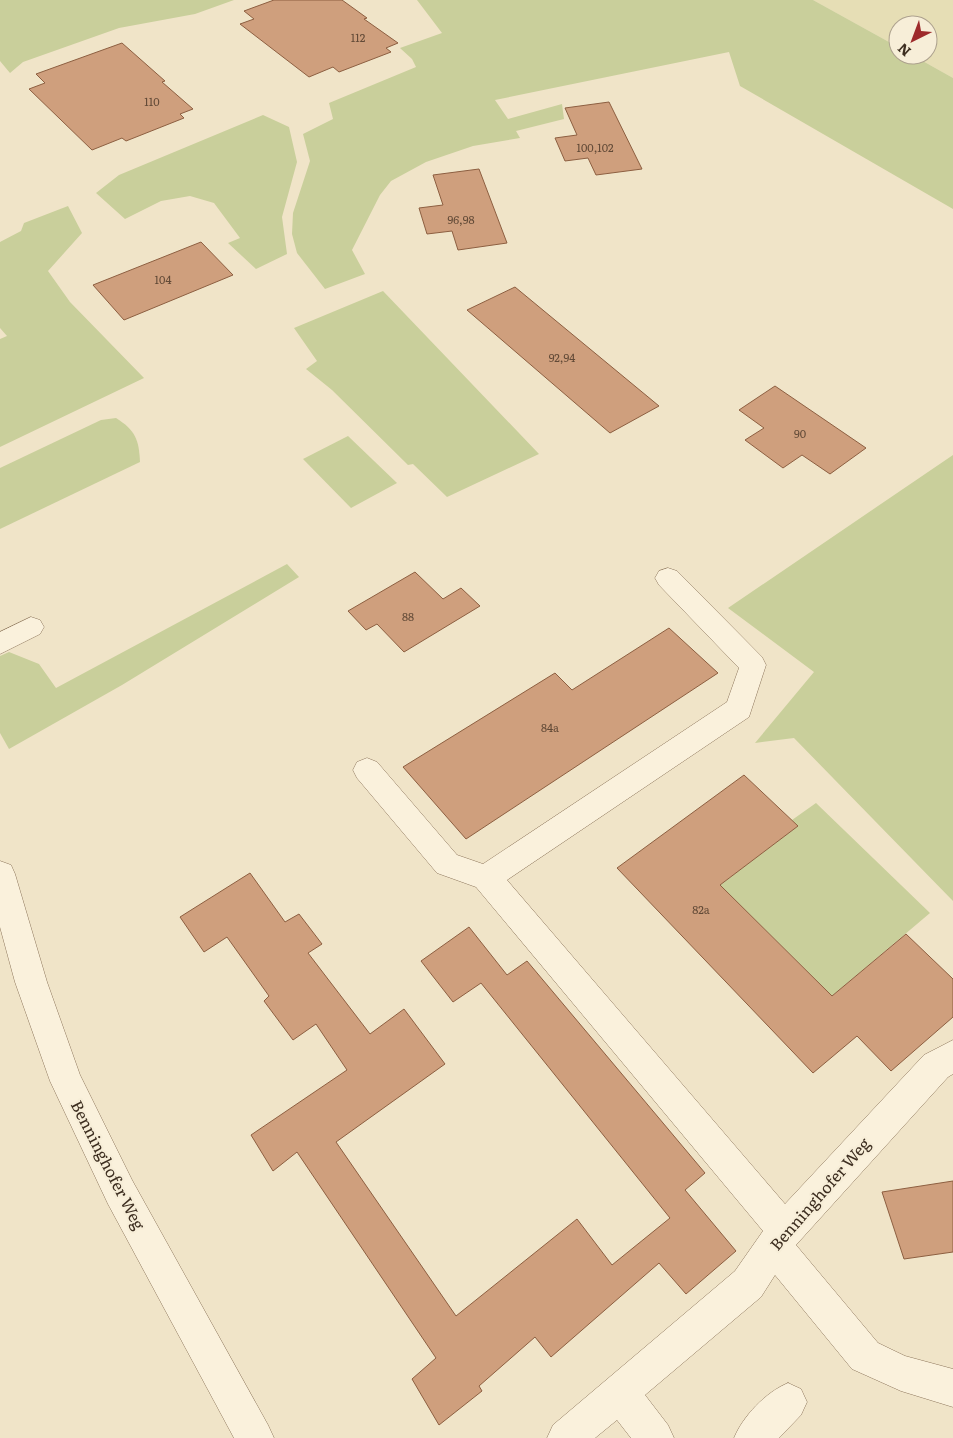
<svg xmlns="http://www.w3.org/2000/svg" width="953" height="1438" font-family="Literata,serif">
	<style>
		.farmland { fill: #e6deb5 }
		.green { fill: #c9cf9b }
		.building { fill: #cf9f7d; stroke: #8d5f41 }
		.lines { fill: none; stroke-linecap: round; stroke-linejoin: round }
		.minor-casing { stroke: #8d765c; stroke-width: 1 }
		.minor { fill: #faf1dc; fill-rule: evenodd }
		.labels { text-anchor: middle; stroke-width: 4.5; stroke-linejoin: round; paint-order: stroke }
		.number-label { font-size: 11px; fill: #624a37 }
		.near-street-label { font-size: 16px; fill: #3d2e20; stroke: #f7eed8 }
	</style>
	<rect width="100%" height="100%" fill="#f0e4c8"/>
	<path class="farmland" d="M 813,0 L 953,0 L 953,78 L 912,55 L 928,55 L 928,25 L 898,25 L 898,47 Z"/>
	<g class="green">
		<path d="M 0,0 L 234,0 L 195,14 L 119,28 L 23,62 L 10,73 L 0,61 Z"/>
		<path d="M 417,0 L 813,0 L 898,47 L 898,55 L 912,55 L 953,78 L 953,209 L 740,86 L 729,52 L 495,100 L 508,119 L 562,104 L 564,119 L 516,131 L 520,138 L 473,146 L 426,162 L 391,181 L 380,195 L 352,250 L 365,274 L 325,289 L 297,253 L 292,234 L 293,213 L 310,161 L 303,134 L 333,119 L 329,103 L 416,67 L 412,59 L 400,48 L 442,33 Z"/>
		<path d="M 263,115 L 289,127 L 297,162 L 282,217 L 287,254 L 256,269 L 228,243 L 240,238 L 214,203 L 190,196 L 161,201 L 125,219 L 96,193 L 119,175 Z"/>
		<path d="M 68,206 L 82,233 L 48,271 L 70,302 L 144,378 L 0,447 L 0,339 L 7,336 L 0,328 L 0,242 L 21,231 L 24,223 Z"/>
		<path d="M 383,291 L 539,454 L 447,497 L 413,464 L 408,465 L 332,390 L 306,369 L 317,361 L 294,328 Z"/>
		<path d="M 116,418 C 135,430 139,439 140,462 L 0,529 L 0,468 L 101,420 Z"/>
		<path d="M 348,436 L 397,483 L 351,508 L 303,459 Z"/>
		<path d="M 953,455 L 953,901 L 794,738 L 755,743 L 814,672 L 728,608 Z"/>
		<path d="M 287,564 L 299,577 L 122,685 L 9,749 L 0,733 L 0,656 L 9,652 L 39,664 L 56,688 Z"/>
		<path d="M 816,803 L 930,913 L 832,996 L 720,885 L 798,826 L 792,820 Z"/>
	</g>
	<g class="building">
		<path d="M 274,0 L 342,0 L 367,18 L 364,19 L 398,43 L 386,48 L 391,52 L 339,72 L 333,67 L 309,77 L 240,24 L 254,19 L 244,11 Z"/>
		<path d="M 122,43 L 165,81 L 162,82 L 193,109 L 180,114 L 184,118 L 126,141 L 122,138 L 92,150 L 29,89 L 45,83 L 36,74 Z"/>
		<path d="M 609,102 L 642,169 L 596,175 L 588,158 L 565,161 L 555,138 L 577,135 L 565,108 Z"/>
		<path d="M 479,169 L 507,243 L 458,250 L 452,231 L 427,234 L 419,208 L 443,205 L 433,175 Z"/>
		<path d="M 201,242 L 233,275 L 124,320 L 93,285 Z"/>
		<path d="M 515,287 L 659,406 L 610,433 L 467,310 Z"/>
		<path d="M 775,386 L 866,448 L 830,474 L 802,455 L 783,468 L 745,440 L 764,428 L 739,410 Z"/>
		<path d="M 415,572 L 443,599 L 461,588 L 480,606 L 404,652 L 377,624 L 366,630 L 348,611 Z"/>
		<path d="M 669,628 L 718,673 L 466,839 L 403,767 L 555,673 L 572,690 Z"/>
		<path d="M 744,775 L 798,826 L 720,885 L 832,996 L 906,934 L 953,979 L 953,1017 L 891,1071 L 857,1036 L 813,1073 L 617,868 Z"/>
		<path d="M 250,873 L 285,922 L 299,914 L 322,944 L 308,953 L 370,1034 L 404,1009 L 445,1064 L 336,1142 L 456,1316 L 577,1219 L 612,1265 L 670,1218 L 481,983 L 453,1002 L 421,961 L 469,927 L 507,975 L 527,961 L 705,1173 L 685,1190 L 736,1251 L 686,1294 L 659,1263 L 551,1357 L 535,1337 L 479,1386 L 482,1391 L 439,1425 L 412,1379 L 436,1358 L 297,1152 L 273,1171 L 251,1135 L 347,1070 L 316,1024 L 293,1040 L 264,1001 L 269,996 L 227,937 L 204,952 L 180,917 Z"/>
		<path d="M 953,1181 L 953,1252 L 904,1259 L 882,1192 Z"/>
	</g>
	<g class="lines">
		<g class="minor-casing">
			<g id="minor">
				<path d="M 668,568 L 677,571 L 762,657 L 766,665 L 749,717 L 507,880 L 785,1204 L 924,1055 L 953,1040 L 953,1074 L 948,1077 L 796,1245 L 878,1343 L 905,1356 L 953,1369 L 953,1407 L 901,1391 L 852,1369 L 775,1275 L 761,1297 L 645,1395 L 668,1425 L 674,1438 L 631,1438 L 617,1420 L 595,1438 L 547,1438 L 553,1425 L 735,1271 L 763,1231 L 476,887 L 437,873 L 357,778 L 353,770 L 357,762 L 367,758 L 377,762 L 457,855 L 483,864 L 727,702 L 739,668 L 659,585 L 655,578 L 659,571 Z"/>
				<path d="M 31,617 L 40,620 L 44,627 L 40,634 L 0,654 L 0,632 Z"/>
				<path d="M 0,861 L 11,865 L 15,874 L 47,982 L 80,1075 L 132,1180 L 268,1425 L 274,1438 L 234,1438 L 108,1204 L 50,1081 L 15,982 L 0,927 Z"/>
				<path d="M 788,1383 L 801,1389 L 807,1402 L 801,1415 L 779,1438 L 734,1438 C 743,1416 766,1392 788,1383 Z"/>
			</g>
		</g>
		<use href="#minor" class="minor"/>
	</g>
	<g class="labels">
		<g class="number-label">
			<text x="358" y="42">112</text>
			<text x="152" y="106">110</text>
			<text x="595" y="152">100,102</text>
			<text x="461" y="224">96,98</text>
			<text x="163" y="284">104</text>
			<text x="562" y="362">92,94</text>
			<text x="800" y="438">90</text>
			<text x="408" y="621">88</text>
			<text x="550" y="732">84a</text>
			<text x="701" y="914">82a</text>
		</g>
		<g class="near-street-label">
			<text transform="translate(108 1165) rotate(63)" y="6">Benninghofer Weg</text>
			<text transform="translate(820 1194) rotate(-49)" y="6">Benninghofer Weg</text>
		</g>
	</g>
	<g transform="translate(913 40) rotate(222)"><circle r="24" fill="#f7eed8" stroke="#ada18e"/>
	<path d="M0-4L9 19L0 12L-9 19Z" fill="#9e2a2b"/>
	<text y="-8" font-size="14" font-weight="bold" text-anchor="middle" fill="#3d2e20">N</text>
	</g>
</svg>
